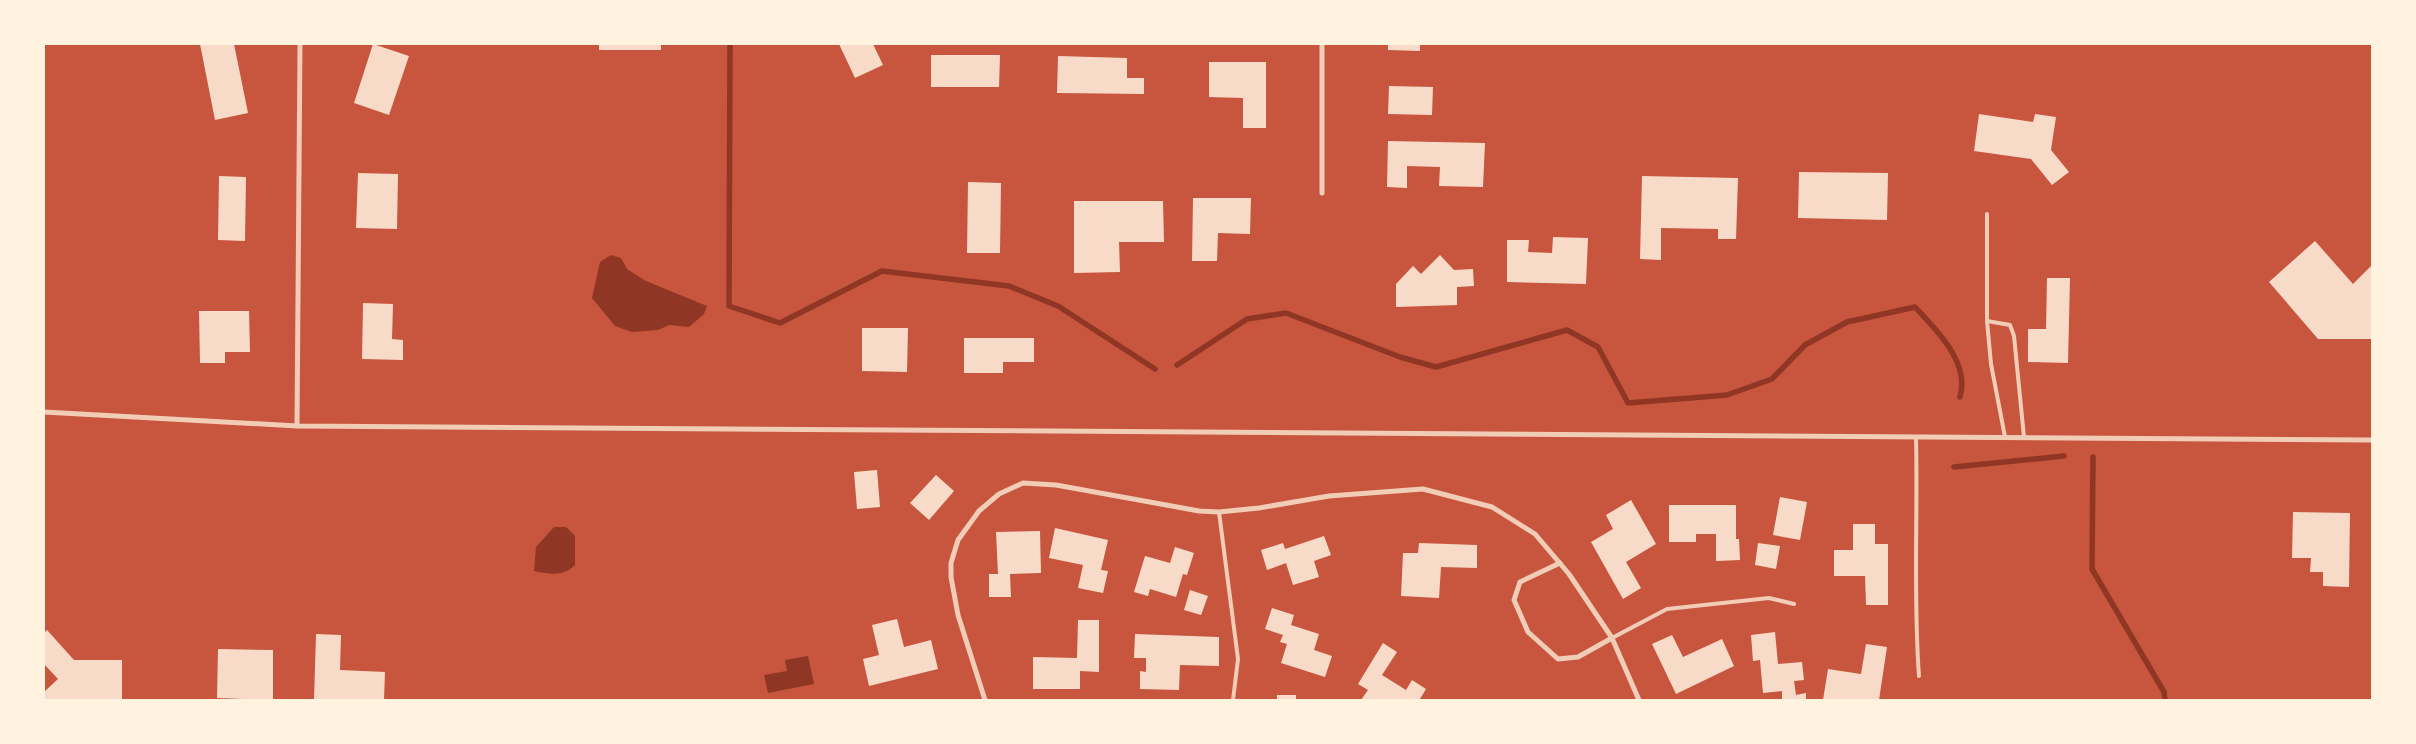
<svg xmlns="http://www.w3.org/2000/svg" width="2416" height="744" font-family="Manrope,sans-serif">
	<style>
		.water { fill: #8f3625 }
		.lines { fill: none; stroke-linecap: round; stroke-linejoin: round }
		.stream { stroke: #8f3625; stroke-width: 5.5 }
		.building { fill: #f7dbc8 }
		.service { stroke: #f1ccb7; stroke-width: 4 }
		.minor { stroke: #f1ccb7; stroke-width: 5 }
	</style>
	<rect width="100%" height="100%" fill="#c8553d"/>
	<g class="water">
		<path d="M 611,255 L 621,258 L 627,269 L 646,281 L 707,306 L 704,314 L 689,327 L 669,325 L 658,330 L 632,332 L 615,326 L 592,298 L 600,262 Z"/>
		<path d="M 554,527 L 566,527 L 575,536 L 575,565 C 563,577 548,574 534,571 L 536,547 Z"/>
		<path d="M 808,656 L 814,684 L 768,693 L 764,675 L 787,671 L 785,660 Z"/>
	</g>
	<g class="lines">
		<g class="stream">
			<path d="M 730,44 L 729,306 L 780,323 L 882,271 L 1009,286 L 1058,306 L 1155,369"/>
			<path d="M 1177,365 L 1247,319 L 1286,313 L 1400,357 L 1436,367 L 1567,330 L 1598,347 L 1628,403 L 1727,395 L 1772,379 L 1805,345 L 1847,322 L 1915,307 C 1937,331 1970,362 1960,397"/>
			<path d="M 2093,457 L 2092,569 L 2164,692 L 2165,700"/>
			<path d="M 1954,467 L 2064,456"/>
		</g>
	</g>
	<g class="building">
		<path d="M 200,44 L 234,44 L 248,113 L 215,120 Z"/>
		<path d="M 373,44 L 409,56 L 389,115 L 354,103 Z"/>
		<rect x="599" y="44" width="62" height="6"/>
		<path d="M 839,44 L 873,44 L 883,65 L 855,78 Z"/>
		<path d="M 1388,44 L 1420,44 L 1420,51 L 1388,50 Z"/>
		<path d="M 931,55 L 1000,55 L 999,87 L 931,87 Z"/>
		<path d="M 1058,56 L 1127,58 L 1127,78 L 1144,78 L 1144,94 L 1057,93 Z"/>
		<path d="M 1209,62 L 1266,62 L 1266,128 L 1243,128 L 1243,98 L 1209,97 Z"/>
		<path d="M 1389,86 L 1433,87 L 1432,115 L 1388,114 Z"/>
		<path d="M 1979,114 L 2033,122 L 2035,114 L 2056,117 L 2051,150 L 2069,172 L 2052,185 L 2031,159 L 1974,151 Z"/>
		<path d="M 1388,141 L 1485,143 L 1483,187 L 1439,186 L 1440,167 L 1407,166 L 1407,188 L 1387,187 Z"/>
		<path d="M 1799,172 L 1888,173 L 1887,220 L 1798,218 Z"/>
		<path d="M 358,173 L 398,174 L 397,229 L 356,228 Z"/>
		<path d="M 219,176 L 246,177 L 245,241 L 218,240 Z"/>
		<path d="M 1642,176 L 1738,178 L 1736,239 L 1718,239 L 1718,229 L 1661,228 L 1661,260 L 1640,259 Z"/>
		<path d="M 968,182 L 1001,183 L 1000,253 L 967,253 Z"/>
		<path d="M 1193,198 L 1251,198 L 1250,234 L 1218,233 L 1217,261 L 1192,261 Z"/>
		<path d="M 1074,201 L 1163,201 L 1164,242 L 1119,242 L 1120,272 L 1074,273 Z"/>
		<path d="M 1553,237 L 1588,238 L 1586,284 L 1507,282 L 1507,240 L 1529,240 L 1528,252 L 1552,253 Z"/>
		<path d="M 2315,241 L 2353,284 L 2372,265 L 2372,339 L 2318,339 L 2269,282 Z"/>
		<path d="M 1440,255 L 1454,270 L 1473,269 L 1474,286 L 1457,287 L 1457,305 L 1396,307 L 1396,284 L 1413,266 L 1421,274 Z"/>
		<path d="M 2047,278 L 2070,278 L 2068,363 L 2028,362 L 2028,329 L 2046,329 Z"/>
		<path d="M 363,303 L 393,304 L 392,339 L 403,340 L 403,360 L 362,359 Z"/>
		<path d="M 199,311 L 249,311 L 250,352 L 225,352 L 225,363 L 200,363 Z"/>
		<path d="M 862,328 L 908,328 L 907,372 L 862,371 Z"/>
		<path d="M 964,338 L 1034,338 L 1034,362 L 1003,362 L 1003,373 L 964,373 Z"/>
		<path d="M 877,470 L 880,507 L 857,509 L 854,472 Z"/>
		<path d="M 936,475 L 954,491 L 929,520 L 910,503 Z"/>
		<path d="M 1780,497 L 1807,502 L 1800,540 L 1773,535 Z"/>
		<path d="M 1631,500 L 1656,544 L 1626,562 L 1641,588 L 1623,599 L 1591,542 L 1613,529 L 1606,515 Z"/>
		<path d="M 1669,505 L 1736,505 L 1736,539 L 1739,539 L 1740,560 L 1716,561 L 1716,534 L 1696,534 L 1696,542 L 1669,542 Z"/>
		<path d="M 2293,512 L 2350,513 L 2349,587 L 2323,586 L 2323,572 L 2310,572 L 2311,558 L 2292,558 Z"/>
		<path d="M 1853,524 L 1875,524 L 1875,544 L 1888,544 L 1888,605 L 1866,605 L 1865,576 L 1834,576 L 1834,550 L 1853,550 Z"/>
		<path d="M 1055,528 L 1108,540 L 1101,570 L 1108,571 L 1103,593 L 1078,588 L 1083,565 L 1049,558 Z"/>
		<path d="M 1040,531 L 1041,573 L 1010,574 L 1011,597 L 989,597 L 989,574 L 998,574 L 996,532 Z"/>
		<path d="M 1324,536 L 1331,555 L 1314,561 L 1319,577 L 1293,585 L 1286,563 L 1267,570 L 1261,550 L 1283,543 L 1285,549 Z"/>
		<path d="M 1419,543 L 1477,545 L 1477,568 L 1441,567 L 1439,598 L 1401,596 L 1403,553 L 1418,553 Z"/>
		<path d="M 1758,543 L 1780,546 L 1776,569 L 1755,565 Z"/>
		<path d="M 1175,547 L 1194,553 L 1187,575 L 1183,574 L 1176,597 L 1150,589 L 1148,596 L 1134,592 L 1145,556 L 1170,563 Z"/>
		<path d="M 1190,590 L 1208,596 L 1201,615 L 1184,610 Z"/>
		<path d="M 1272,608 L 1294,615 L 1291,625 L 1319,634 L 1314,650 L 1332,656 L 1325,677 L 1281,663 L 1287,644 L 1280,642 L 1283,635 L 1265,629 Z"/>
		<path d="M 897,619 L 904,647 L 931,640 L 938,669 L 869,686 L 863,659 L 879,655 L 872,625 Z"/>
		<path d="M 1078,620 L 1099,620 L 1099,672 L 1080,671 L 1080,689 L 1033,689 L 1033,657 L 1077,658 Z"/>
		<path d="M 47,630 L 74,660 L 122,660 L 122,700 L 44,700 L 44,692 L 58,679 L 44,664 L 44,633 Z"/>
		<path d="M 1775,632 L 1778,664 L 1802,662 L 1804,680 L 1794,681 L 1796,695 L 1806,693 L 1806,700 L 1782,700 L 1782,691 L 1763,693 L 1760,660 L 1753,661 L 1751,635 Z"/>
		<path d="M 316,634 L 341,635 L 340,670 L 385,672 L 384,700 L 314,700 Z"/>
		<path d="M 1135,634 L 1219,637 L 1219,666 L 1180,665 L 1179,690 L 1140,689 L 1140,671 L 1146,672 L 1146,658 L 1134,658 Z"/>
		<path d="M 1672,635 L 1683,657 L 1722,639 L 1734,666 L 1676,694 L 1652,644 Z"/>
		<path d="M 1383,643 L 1397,652 L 1382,675 L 1406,690 L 1412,680 L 1426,689 L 1420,699 L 1423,700 L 1361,700 L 1368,690 L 1358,684 Z"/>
		<path d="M 1866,644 L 1887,647 L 1879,700 L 1823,700 L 1828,669 L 1861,674 Z"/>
		<path d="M 218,649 L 273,650 L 273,700 L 217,698 Z"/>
		<rect x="1277" y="695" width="19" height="5"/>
	</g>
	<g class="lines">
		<g class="service">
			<path d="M 1987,214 L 1987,321 L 1991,364 L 2005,437"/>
			<path d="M 1987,321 L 2010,325 L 2014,336 L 2024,437"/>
			<path d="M 1916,437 C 1918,517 1913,597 1919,676"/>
			<path d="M 1219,512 L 1238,659 L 1233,700"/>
			<path d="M 1612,638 L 1667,609 L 1769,598 L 1794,604"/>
		</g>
		<g class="minor">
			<path d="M 1322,44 L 1322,193"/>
			<path d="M 44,412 L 297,426 L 2372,440"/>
			<path d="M 297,426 L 300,44"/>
			<path d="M 1560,563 L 1520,582 L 1514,600 L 1528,632 L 1558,659 L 1578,657 L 1612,638"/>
			<path d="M 985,700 L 958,615 L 951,577 L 951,563 L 958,540 L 979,511 L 999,494 L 1023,483 L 1056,485 L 1199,511 L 1219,512 L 1259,508 L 1329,496 L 1423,489 L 1492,507 L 1535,534 L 1569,574 L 1612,638 L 1639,700"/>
		</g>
	</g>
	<rect width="2416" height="744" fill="none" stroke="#fff3e0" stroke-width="90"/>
</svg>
